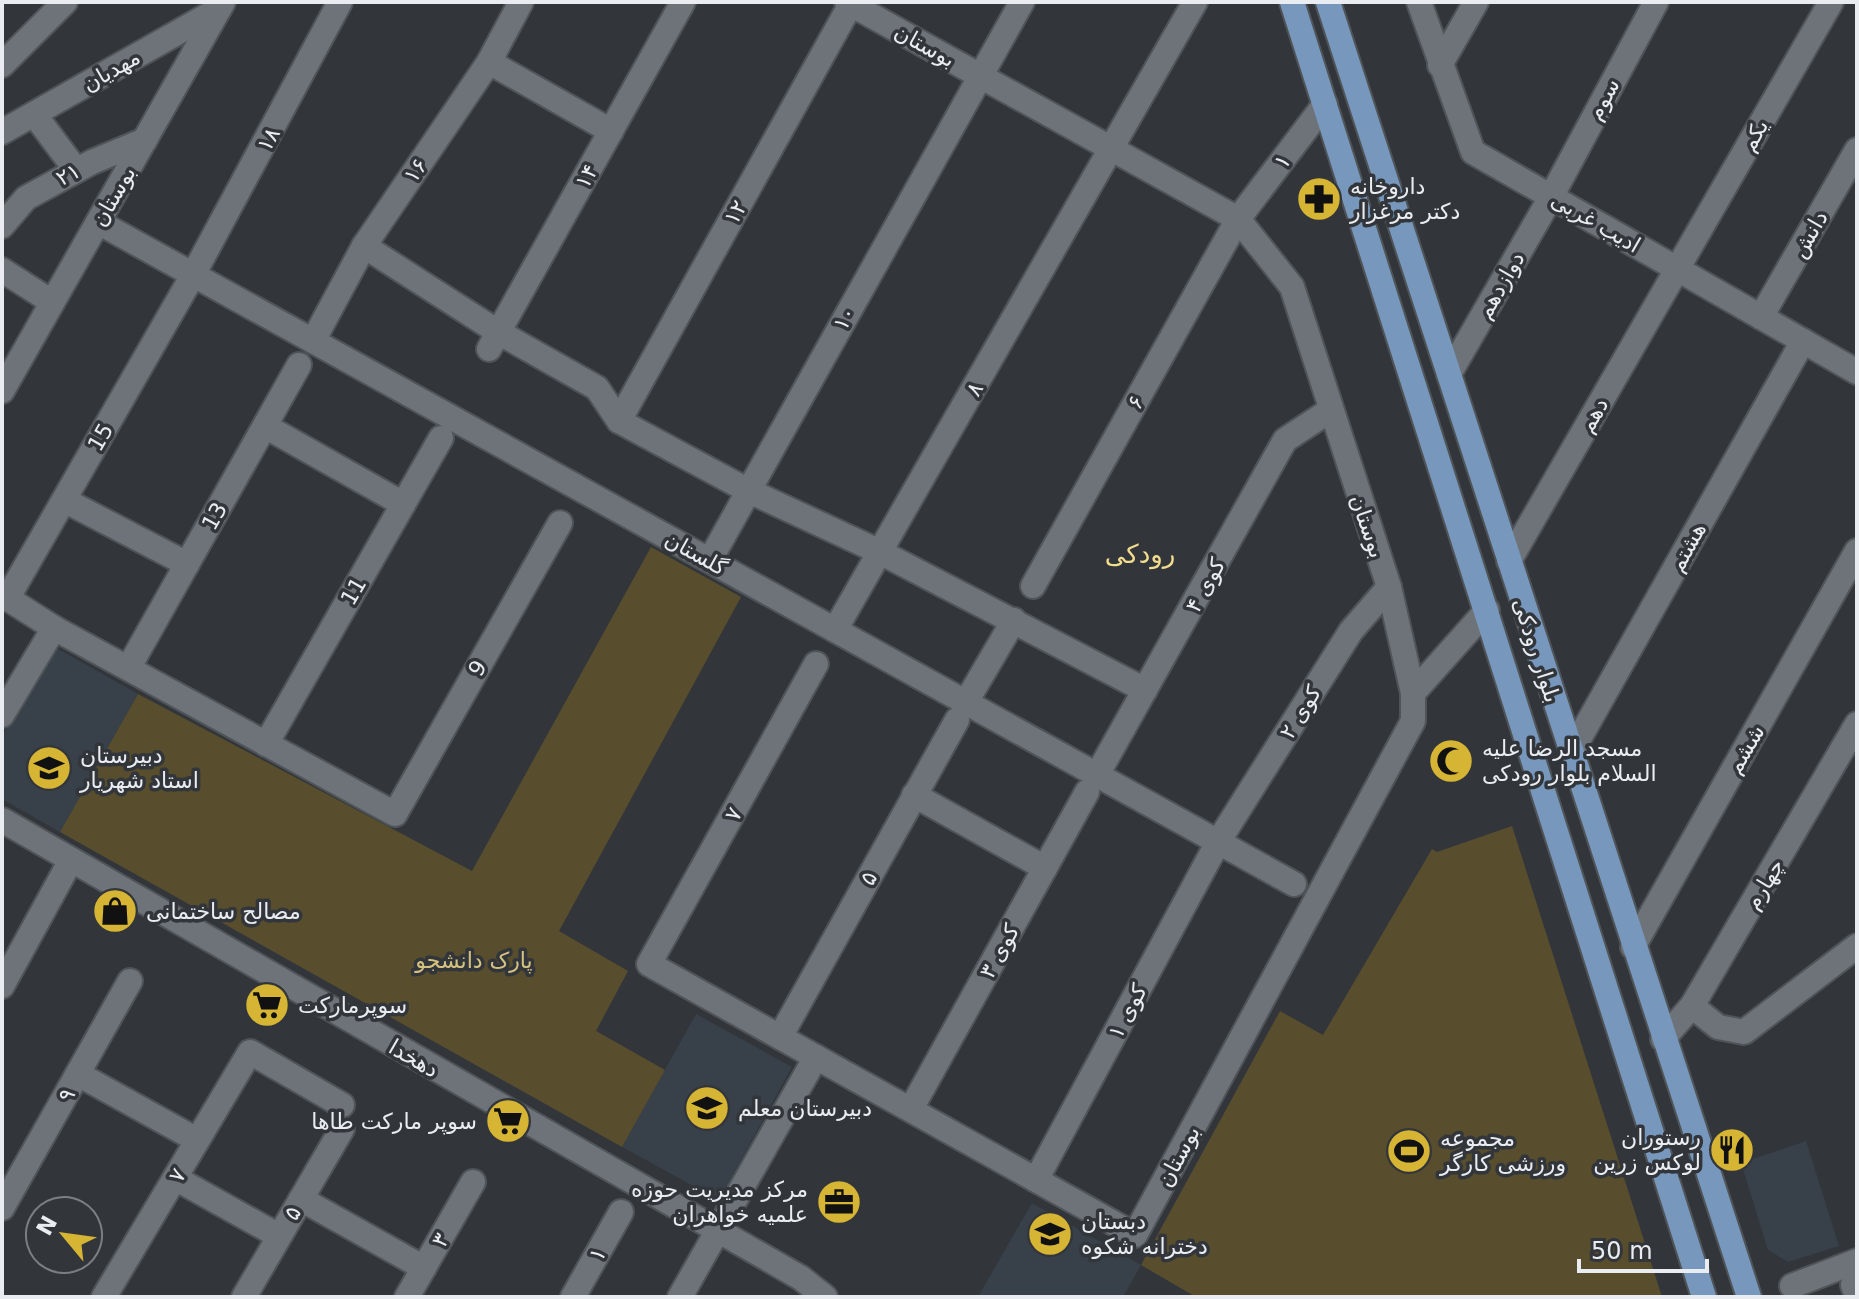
<svg xmlns="http://www.w3.org/2000/svg" width="1859" height="1299" font-family="'DejaVu Sans',Cairo,sans-serif">
	<style>
		.built { fill: #38404a }
		.green { fill: #584e2e }
		.lines { fill: none; stroke-linecap: round; stroke-linejoin: round }
		.minor-casing { stroke: #4f5458; stroke-width: 28 }
		.major-casing { stroke: #4f5458; stroke-width: 28 }
		.minor { stroke: #6e7379; stroke-width: 24 }
		.major { stroke: #7798bc; stroke-width: 24 }
		.labels { text-anchor: middle; stroke-width: 7; stroke-linejoin: round; paint-order: stroke }
		.street-label { font-size: 22px; fill: #e9ecf0; stroke: #32363b }
		.poi-label { font-size: 22px; fill: #e9ecf0; stroke: #32363b; text-anchor: start }
		.park-label { font-size: 22px; fill: #d6c27f; stroke: #32363b }
		.quarter-label { font-size: 26px; fill: #f2dc8e; stroke: #32363b }
	</style>
	<rect width="100%" height="100%" fill="#32363b"/>
	<g class="built">
		<path d="M 53,646 L 138,694 L 60,832 L 2,799 L 2,736 Z"/>
		<path d="M 696,1014 L 792,1067 L 719,1200 L 622,1147 Z"/>
		<path d="M 1806,1141 L 1839,1246 L 1788,1262 L 1768,1250 L 1741,1163 Z"/>
		<path d="M 1032,1203 L 1141,1265 L 1123,1297 L 978,1297 Z"/>
	</g>
	<g class="green">
		<path d="M 651,547 L 741,597 L 559,931 L 628,971 L 596,1031 L 665,1070 L 622,1147 L 60,832 L 138,694 L 472,871 Z"/>
		<path d="M 1512,826 L 1662,1297 L 1196,1297 L 1141,1265 L 1280,1011 L 1323,1035 L 1432,849 L 1437,852 Z"/>
	</g>
	<g class="lines">
		<g class="minor-casing">
			<g id="minor">
				<path d="M 1419,2 L 1473,152 L 1857,372"/>
				<path d="M 489,62 L 611,131"/>
				<path d="M 2,65 L 65,2"/>
				<path d="M 1440,65 L 1476,2"/>
				<path d="M 34,114 L 76,170"/>
				<path d="M 2,132 L 219,9"/>
				<path d="M 98,222 L 1294,884"/>
				<path d="M 2,226 L 26,198 L 92,162 L 145,140"/>
				<path d="M 364,246 L 498,332 L 597,388 L 619,421 L 747,490 L 880,552 L 1145,690"/>
				<path d="M 2,270 L 52,302"/>
				<path d="M 1761,317 L 1857,150"/>
				<path d="M 313,341 L 364,246 L 489,62 L 521,2"/>
				<path d="M 489,349 L 683,2"/>
				<path d="M 1449,374 L 1551,197 L 1656,2"/>
				<path d="M 2,391 L 223,2"/>
				<path d="M 619,421 L 852,2"/>
				<path d="M 265,426 L 403,504"/>
				<path d="M 64,500 L 187,564"/>
				<path d="M 710,560 L 1022,2"/>
				<path d="M 1509,561 L 1831,2"/>
				<path d="M 1033,586 L 1238,219 L 1325,104"/>
				<path d="M 2,595 L 54,628 L 395,814 L 560,523"/>
				<path d="M 7,599 L 193,275 L 340,2"/>
				<path d="M 835,630 L 1195,2"/>
				<path d="M 816,664 L 649,964 L 1135,1235 L 1413,721 L 1413,693 L 1389,587 L 1292,287 L 1238,219 L 847,2"/>
				<path d="M 129,667 L 299,365"/>
				<path d="M 1413,693 L 1487,610"/>
				<path d="M 966,702 L 1014,620"/>
				<path d="M 2,715 L 54,628"/>
				<path d="M 266,744 L 441,438"/>
				<path d="M 1571,753 L 1803,341"/>
				<path d="M 1097,775 L 1285,440 L 1329,411"/>
				<path d="M 914,795 L 1045,868"/>
				<path d="M 2,820 L 801,1278 L 825,1297"/>
				<path d="M 1633,947 L 1857,551"/>
				<path d="M 2,986 L 71,860"/>
				<path d="M 1692,1006 L 1718,1027 L 1744,1032 L 1857,946"/>
				<path d="M 780,1037 L 957,720"/>
				<path d="M 1663,1039 L 1692,1006 L 1857,724"/>
				<path d="M 78,1074 L 197,1140"/>
				<path d="M 911,1109 L 1087,792"/>
				<path d="M 175,1178 L 279,1236"/>
				<path d="M 1036,1180 L 1218,842 L 1351,631 L 1389,587"/>
				<path d="M 301,1199 L 424,1268"/>
				<path d="M 2,1208 L 130,981"/>
				<path d="M 1853,1285 L 1857,1296"/>
				<path d="M 1792,1286 L 1857,1261"/>
				<path d="M 104,1297 L 250,1052 L 342,1105"/>
				<path d="M 244,1297 L 342,1129"/>
				<path d="M 407,1297 L 473,1182"/>
				<path d="M 573,1297 L 621,1212"/>
				<path d="M 680,1297 L 816,1057"/>
			</g>
		</g>
		<g class="major-casing">
			<g id="major">
				<path d="M 1292,2 L 1704,1297"/>
				<path d="M 1328,2 L 1749,1297"/>
			</g>
		</g>
		<use href="#minor" class="minor"/>
		<use href="#major" class="major"/>
	</g>
	<defs>
		<g id="pharmacy-disc" transform="scale(2.3)"><circle r="9.5" fill="#d6b534" stroke="#32363b"/><path d="M-2-6h4v4h4v4h-4v4h-4v-4h-4v-4h4Z" fill="#111"/></g>
		<g id="mosque-disc" transform="scale(2.3)"><circle r="9.5" fill="#d6b534" stroke="#32363b"/><path d="M3.5-4.9A6 6 0 1 0 3.5 4.9A5 5 0 1 1 3.5-4.9Z" fill="#111"/></g>
		<g id="school-disc" transform="scale(2.3)"><circle r="9.5" fill="#d6b534" stroke="#32363b"/><path d="M0-5L7-2L0 1L-7-2ZM-4 1L0 2.5L4 1V4Q0 6-4 4Z" fill="#111"/></g>
		<g id="shop-disc" transform="scale(2.3)"><circle r="9.5" fill="#d6b534" stroke="#32363b"/><path d="M-5-2.5h2.3a2.7 3.5 0 0 1 5.4 0H5L5.5 6h-11ZM-1.5-2.5h3a1.5 2.3 0 0 0-3 0Z" fill="#111"/></g>
		<g id="supermarket-disc" transform="scale(2.3)"><circle r="9.5" fill="#d6b534" stroke="#32363b"/><path d="M-6-5.5h2.5l.6 2H6L4.5 2H-2.5L-4.4-4H-6ZM-1.5 3.2a1.3 1.3 0 1 0 .1 0ZM3 3.2a1.3 1.3 0 1 0 .1 0Z" fill="#111"/></g>
		<g id="restaurant-disc" transform="scale(2.3)"><circle r="9.5" fill="#d6b534" stroke="#32363b"/><path d="M-5-6h1v4h1v-4h1v4h1v-4h1v5L-1.5 .5V6h-2V.5L-5-1ZM5-6V6H3V1.5H1.5Q1.5-4 5-6Z" fill="#111"/></g>
		<g id="stadium-disc" transform="scale(2.3)"><circle r="9.5" fill="#d6b534" stroke="#32363b"/><path d="M0-5a6.5 5 0 1 0 0 10a6.5 5 0 1 0 0-10ZM-3.5-1.8h7v3.6h-7Z" fill="#111"/></g>
		<g id="office-disc" transform="scale(2.3)"><circle r="9.5" fill="#d6b534" stroke="#32363b"/><path d="M-6-3h4V-5.5h4V-3h4V5H-6ZM-1-4.5V-3h2v-1.5ZM-6 0V1H6V0Z" fill="#111"/></g>
	</defs>
	<g fill-rule="evenodd">
		<use href="#pharmacy-disc" x="1319" y="199"/>
		<use href="#mosque-disc" x="1451" y="761"/>
		<use href="#school-disc" x="49" y="768"/>
		<use href="#shop-disc" x="115" y="911"/>
		<use href="#supermarket-disc" x="267" y="1005"/>
		<use href="#school-disc" x="707" y="1108"/>
		<use href="#supermarket-disc" x="508" y="1121"/>
		<use href="#restaurant-disc" x="1732" y="1150"/>
		<use href="#stadium-disc" x="1409" y="1151"/>
		<use href="#office-disc" x="839" y="1202"/>
		<use href="#school-disc" x="1050" y="1234"/>
	</g>
	<g class="labels">
		<g class="street-label">
			<text transform="translate(925 45) rotate(29)" y="8">بوستان</text>
			<text transform="translate(111 70) rotate(-30)" y="8">مهدیان</text>
			<text transform="translate(1603 99) rotate(-62)" y="8">سوم</text>
			<text transform="translate(1754 135) rotate(-60)" y="8">یکم</text>
			<text transform="translate(268 139) rotate(-61)" y="8">۱۸</text>
			<text transform="translate(1282 161) rotate(-53)" y="8">۱</text>
			<text transform="translate(415 170) rotate(-56)" y="8">۱۶</text>
			<text transform="translate(68 174) rotate(-28)" y="8">۲۱</text>
			<text transform="translate(586 176) rotate(-61)" y="8">۱۴</text>
			<text transform="translate(113 196) rotate(-60)" y="8">بوستان</text>
			<text transform="translate(735 212) rotate(-61)" y="8">۱۲</text>
			<text transform="translate(1596 222) rotate(30)" y="8">ادیب غربی</text>
			<text transform="translate(1809 234) rotate(-60)" y="8">دانش</text>
			<text transform="translate(1500 285) rotate(-60)" y="8">دوازدهم</text>
			<text transform="translate(844 318) rotate(-61)" y="8">۱۰</text>
			<text transform="translate(974 389) rotate(-60)" y="8">۸</text>
			<text transform="translate(1135 402) rotate(-61)" y="8">۶</text>
			<text transform="translate(1593 415) rotate(-60)" y="8">دهم</text>
			<text transform="translate(100 437) rotate(-60)" y="8">15</text>
			<text transform="translate(214 516) rotate(-61)" y="8">13</text>
			<text transform="translate(1368 526) rotate(71)" y="8">بوستان</text>
			<text transform="translate(1687 547) rotate(-61)" y="8">هشتم</text>
			<text transform="translate(696 553) rotate(29)" y="8">گلستان</text>
			<text transform="translate(1205 585) rotate(-61)" y="8">کوی ۴</text>
			<text transform="translate(353 591) rotate(-60)" y="8">11</text>
			<text transform="translate(1537 650) rotate(72)" y="8">بلوار رودکی</text>
			<text transform="translate(477 668) rotate(-60)" y="8">9</text>
			<text transform="translate(1300 712) rotate(-58)" y="8">کوی ۲</text>
			<text transform="translate(1745 749) rotate(-60)" y="8">ششم</text>
			<text transform="translate(733 814) rotate(-61)" y="8">۷</text>
			<text transform="translate(868 878) rotate(-61)" y="8">۵</text>
			<text transform="translate(1764 884) rotate(-59)" y="8">چهارم</text>
			<text transform="translate(999 951) rotate(-61)" y="8">کوی ۳</text>
			<text transform="translate(1127 1011) rotate(-62)" y="8">کوی ۱</text>
			<text transform="translate(414 1058) rotate(30)" y="8">دهخدا</text>
			<text transform="translate(66 1095) rotate(-61)" y="8">۹</text>
			<text transform="translate(1178 1156) rotate(-62)" y="8">بوستان</text>
			<text transform="translate(177 1175) rotate(-59)" y="8">۷</text>
			<text transform="translate(292 1213) rotate(-60)" y="8">۵</text>
			<text transform="translate(440 1240) rotate(-60)" y="8">۳</text>
			<text transform="translate(597 1254) rotate(-60)" y="8">۱</text>
		</g>
		<g class="poi-label">
			<text x="1350" y="194">داروخانه<tspan x="1350" dy="25">دکتر مرغزار</tspan></text>
			<text x="1482" y="756">مسجد الرضا علیه<tspan x="1482" dy="25">السلام بلوار رودکی</tspan></text>
			<text x="80" y="763">دبیرستان<tspan x="80" dy="25">استاد شهریار</tspan></text>
			<text x="146" y="919">مصالح ساختمانی</text>
			<text x="298" y="1013">سوپرمارکت</text>
			<text x="738" y="1116">دبیرستان معلم</text>
			<text x="477" y="1129" text-anchor="end">سوپر مارکت طاها</text>
			<text x="1701" y="1145" text-anchor="end">رستوران<tspan x="1701" dy="25">لوکس زرین</tspan></text>
			<text x="1440" y="1146">مجموعه<tspan x="1440" dy="25">ورزشی کارگر</tspan></text>
			<text x="808" y="1197" text-anchor="end">مرکز مدیریت حوزه<tspan x="808" dy="25">علمیه خواهران</tspan></text>
			<text x="1081" y="1229">دبستان<tspan x="1081" dy="25">دخترانه شکوه</tspan></text>
		</g>
		<g class="park-label">
			<text x="474" y="968">پارک دانشجو</text>
		</g>
		<g class="quarter-label">
			<text x="1140" y="563">رودکی</text>
		</g>
	</g>
	<rect width="1859" height="1299" fill="none" stroke="#e9ecf0" stroke-width="8"/>
	<g transform="translate(64 1235) rotate(299)"><circle r="38" fill="#32363b" stroke="#7b7f83" stroke-width="2"/>
	<path d="M0-6L14 30L0 20L-14 30Z" fill="#d6b534"/>
	<text y="-12" font-size="22" font-weight="bold" text-anchor="middle" fill="#e9ecf0">N</text>
	</g>
	<path d="M1579 1259v12h128v-12" fill="none" stroke="#e9ecf0" stroke-width="4"/>
	<text x="1591" y="1259" font-size="24" fill="#e9ecf0" stroke="#32363b" stroke-width="6" paint-order="stroke">50 m</text>
</svg>
